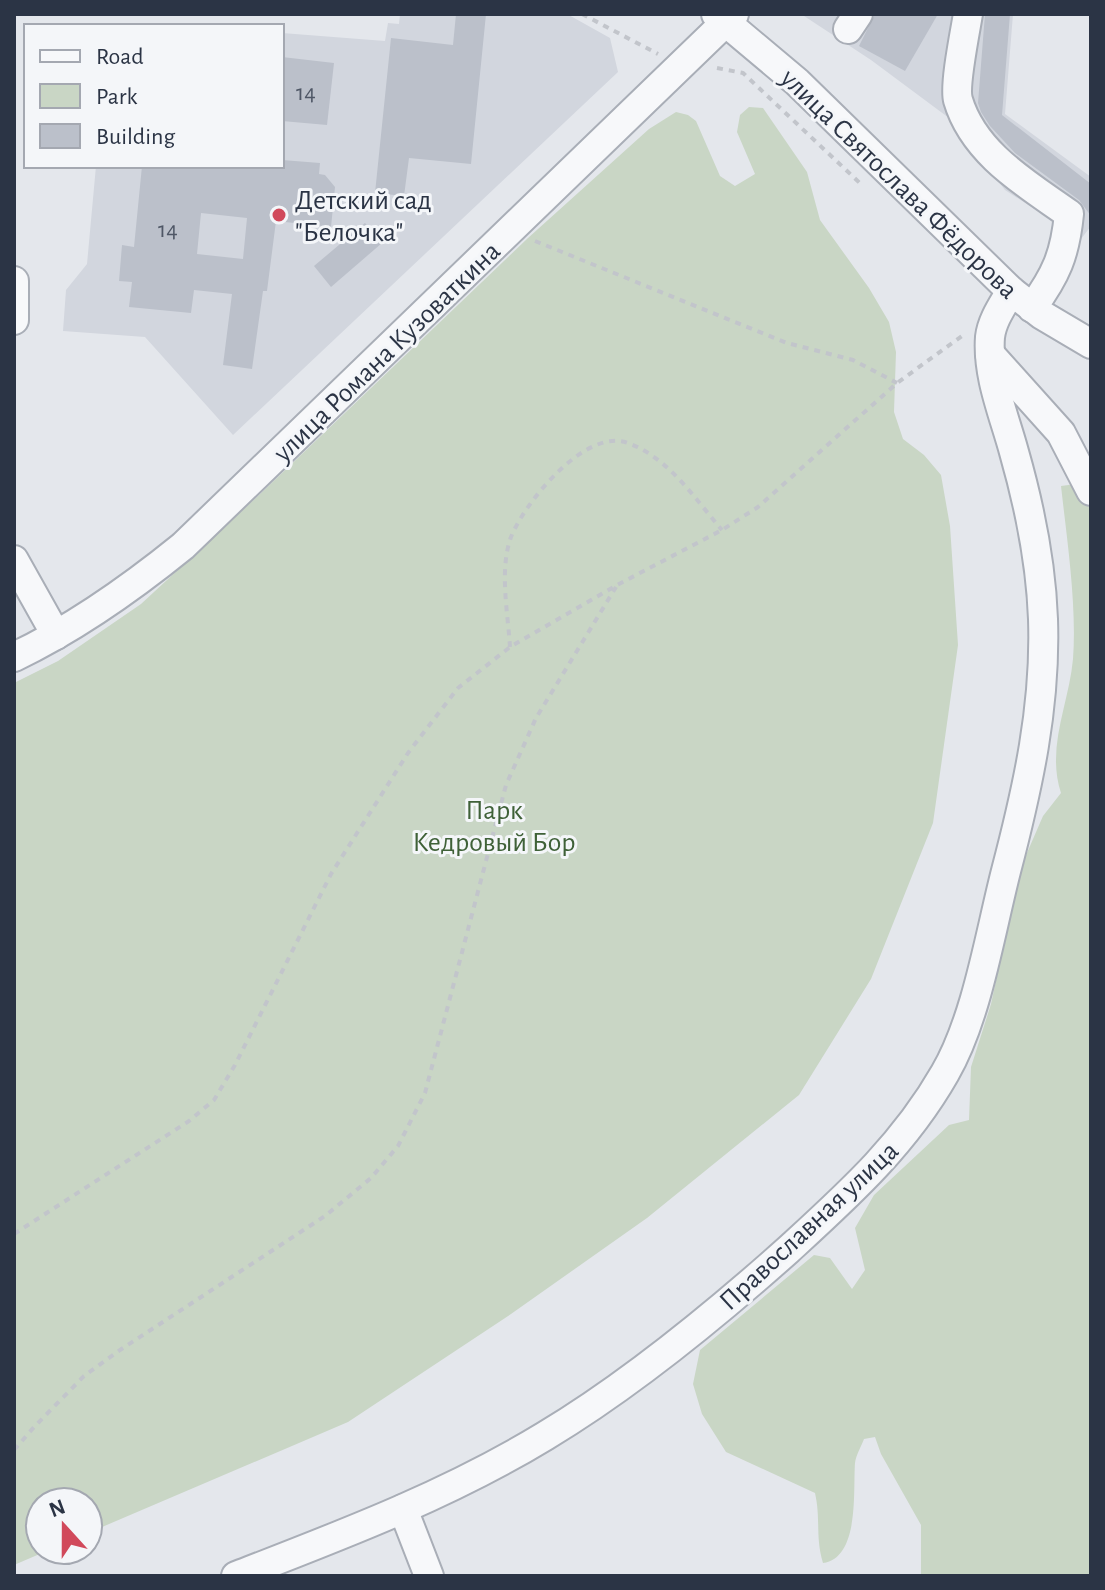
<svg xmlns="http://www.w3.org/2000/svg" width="1105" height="1590" font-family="'Alegreya Sans',sans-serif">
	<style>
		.built { fill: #d2d6de }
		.green { fill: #c9d6c5 }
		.building { fill: #bbc0ca; fill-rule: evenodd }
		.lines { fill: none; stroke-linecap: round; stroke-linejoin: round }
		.minor-casing { stroke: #a9aeb7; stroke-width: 32 }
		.path { stroke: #c2c5cb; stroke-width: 4; stroke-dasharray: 6 6; stroke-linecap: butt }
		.minor { stroke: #f7f8fa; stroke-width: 28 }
		.poi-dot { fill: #d1495b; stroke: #f4f6f9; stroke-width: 3 }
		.labels { text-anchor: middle; stroke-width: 6; stroke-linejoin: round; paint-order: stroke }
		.number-label { font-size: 24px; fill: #4f5766 }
		.street-label { font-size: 28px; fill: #2b3445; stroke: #f4f6f9 }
		.poi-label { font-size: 28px; fill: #2b3445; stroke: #f4f6f9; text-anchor: start }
		.park-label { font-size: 28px; fill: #3f6138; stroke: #f4f6f9 }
	</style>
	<rect width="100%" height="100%" fill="#e4e7ec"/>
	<g class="built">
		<path d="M 400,14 L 567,14 L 610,38 L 618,72 L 233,435 L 145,337 L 63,331 L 66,290 L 87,264 L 96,166 L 282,166 L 282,33 L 385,41 L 388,23 L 399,24 Z"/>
		<path d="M 801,14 L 1013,14 L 1005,114 L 1091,177 L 1091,226 L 1081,239 L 1005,190 L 949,118 L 871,60 Z"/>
	</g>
	<g class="green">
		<path d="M 749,107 L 763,108 L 807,172 L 820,220 L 869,288 L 889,322 L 896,352 L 894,412 L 903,439 L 924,455 L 941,475 L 950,526 L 958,645 L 933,823 L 871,979 L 799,1095 L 647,1218 L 511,1314 L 348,1422 L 88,1533 L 88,1502 L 40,1502 L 40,1550 L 49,1550 L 14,1565 L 14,683 L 58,661 L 141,604 L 259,495 L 528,238 L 649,129 L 676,112 L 688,115 L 696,121 L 720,176 L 735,186 L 755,174 L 737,132 L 740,115 Z"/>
		<path d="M 1076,484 L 1091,511 L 1091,1576 L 921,1576 L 921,1525 L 881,1454 L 875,1437 L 864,1439 C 861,1447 856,1455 855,1463 C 853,1490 860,1558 823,1563 C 815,1536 821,1520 815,1493 L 726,1452 L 702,1414 L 693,1384 L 700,1350 L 814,1255 L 830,1258 L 852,1289 L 865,1270 L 855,1228 L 874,1195 L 949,1125 L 969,1120 L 971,1067 L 991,1004 L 1020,869 L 1043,816 L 1061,793 C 1046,747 1069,704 1073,659 C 1077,606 1067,540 1061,486 Z"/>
	</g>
	<g class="building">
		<path d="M 456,14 L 486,14 L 471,164 L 409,158 L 404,196 L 375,193 L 391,38 L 453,45 Z"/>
		<path d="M 875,14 L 938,14 L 905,71 L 859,46 Z"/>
		<path d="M 985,14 L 1010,14 L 1002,115 L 1091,184 L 1091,216 L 1079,200 L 1015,153 L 990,126 L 981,112 L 978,103 Z"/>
		<path d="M 282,57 L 334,63 L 327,125 L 282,121 Z"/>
		<path d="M 282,160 L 320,163 L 319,174 L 325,175 L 335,187 L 331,227 L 276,221 L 267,291 L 263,291 L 252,369 L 223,365 L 232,294 L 194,290 L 191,313 L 129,307 L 132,282 L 119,281 L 122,245 L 134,247 L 142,166 L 282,166 ZM 201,213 L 247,218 L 243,259 L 197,254 Z"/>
		<path d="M 365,223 L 382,243 L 331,287 L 314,266 Z"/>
	</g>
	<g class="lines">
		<g class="minor-casing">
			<g id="minor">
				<path d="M 716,14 L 797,82 L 1011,291 L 1042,315 L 1091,344"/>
				<path d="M 968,14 C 965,32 954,86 958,100 C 974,154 1027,184 1069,214 C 1065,255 1056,275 1032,308"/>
				<path d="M 848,29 L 858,14"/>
				<path d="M 14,281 L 14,320"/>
				<path d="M 990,354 L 1061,433 L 1091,491"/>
				<path d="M 14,560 L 56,635"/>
				<path d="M 14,657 C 75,628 130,589 183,546 L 734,14"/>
				<path d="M 403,1509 L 429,1576"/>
				<path d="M 236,1576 C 342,1535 448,1495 545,1436 C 630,1385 714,1316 788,1250 C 848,1195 904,1145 945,1073 C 977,1018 990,933 1006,871 C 1028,787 1046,706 1043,619 C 1041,562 1030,508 1014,452 C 1004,415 987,376 990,337 C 992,320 1003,305 1011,291"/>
			</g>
		</g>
		<g class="path">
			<path d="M 582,14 L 658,54"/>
			<path d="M 717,68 L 743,73 L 863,186"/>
			<path d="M 535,241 L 787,343 L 853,360 L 897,383"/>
			<path d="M 510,647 C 508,613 499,570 511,537 C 525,502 586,427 628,443 C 669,458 695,499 722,530"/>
			<path d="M 14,1234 L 189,1121 L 214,1100 L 235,1065 L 331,874 L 408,753 L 458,688 L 510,647 L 617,585 L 722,530 L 758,507 L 897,383 L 962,336"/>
			<path d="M 14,1450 L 35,1426 L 84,1376 L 120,1350 L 325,1216 L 371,1178 L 398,1146 L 425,1093 L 506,785 L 536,718 L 616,587"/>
		</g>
		<use href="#minor" class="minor"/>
	</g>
	<circle class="poi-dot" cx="279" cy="215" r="8"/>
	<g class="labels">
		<g class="number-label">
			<text x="306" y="100">14</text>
			<text x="168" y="237">14</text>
		</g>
		<g class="street-label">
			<text transform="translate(900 183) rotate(44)" y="10">улица Святослава Фёдорова</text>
			<text transform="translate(386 351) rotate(-44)" y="10">улица Романа Кузоваткина</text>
			<text transform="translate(808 1225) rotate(-43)" y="10">Православная улица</text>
		</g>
		<g class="poi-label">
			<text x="295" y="209">Детский сад<tspan x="295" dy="32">"Белочка"</tspan></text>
		</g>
		<g class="park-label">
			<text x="494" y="819">Парк<tspan x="494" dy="32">Кедровый Бор</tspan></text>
		</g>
	</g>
	<rect width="1105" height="1590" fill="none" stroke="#2b3445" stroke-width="32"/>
	<rect x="24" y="24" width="260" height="144" fill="#f4f6f9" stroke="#a4a8b1" stroke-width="2"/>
	<rect x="40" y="50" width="40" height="12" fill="#f7f8fa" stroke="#a4a8b1" stroke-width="2"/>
	<text x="96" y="64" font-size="24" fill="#2b3445">Road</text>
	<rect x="40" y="84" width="40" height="24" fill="#c9d6c5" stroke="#a4a8b1" stroke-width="2"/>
	<text x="96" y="104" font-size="24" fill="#2b3445">Park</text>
	<rect x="40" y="124" width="40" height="24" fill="#bbc0ca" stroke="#a4a8b1" stroke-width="2"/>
	<text x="96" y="144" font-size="24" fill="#2b3445">Building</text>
	<g transform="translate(64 1526) rotate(339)"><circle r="38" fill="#f4f6f9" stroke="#a4a8b1" stroke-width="2"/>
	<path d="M0-6L14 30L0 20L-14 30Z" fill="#d1495b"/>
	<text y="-12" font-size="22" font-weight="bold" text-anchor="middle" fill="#2b3445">N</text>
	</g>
</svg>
